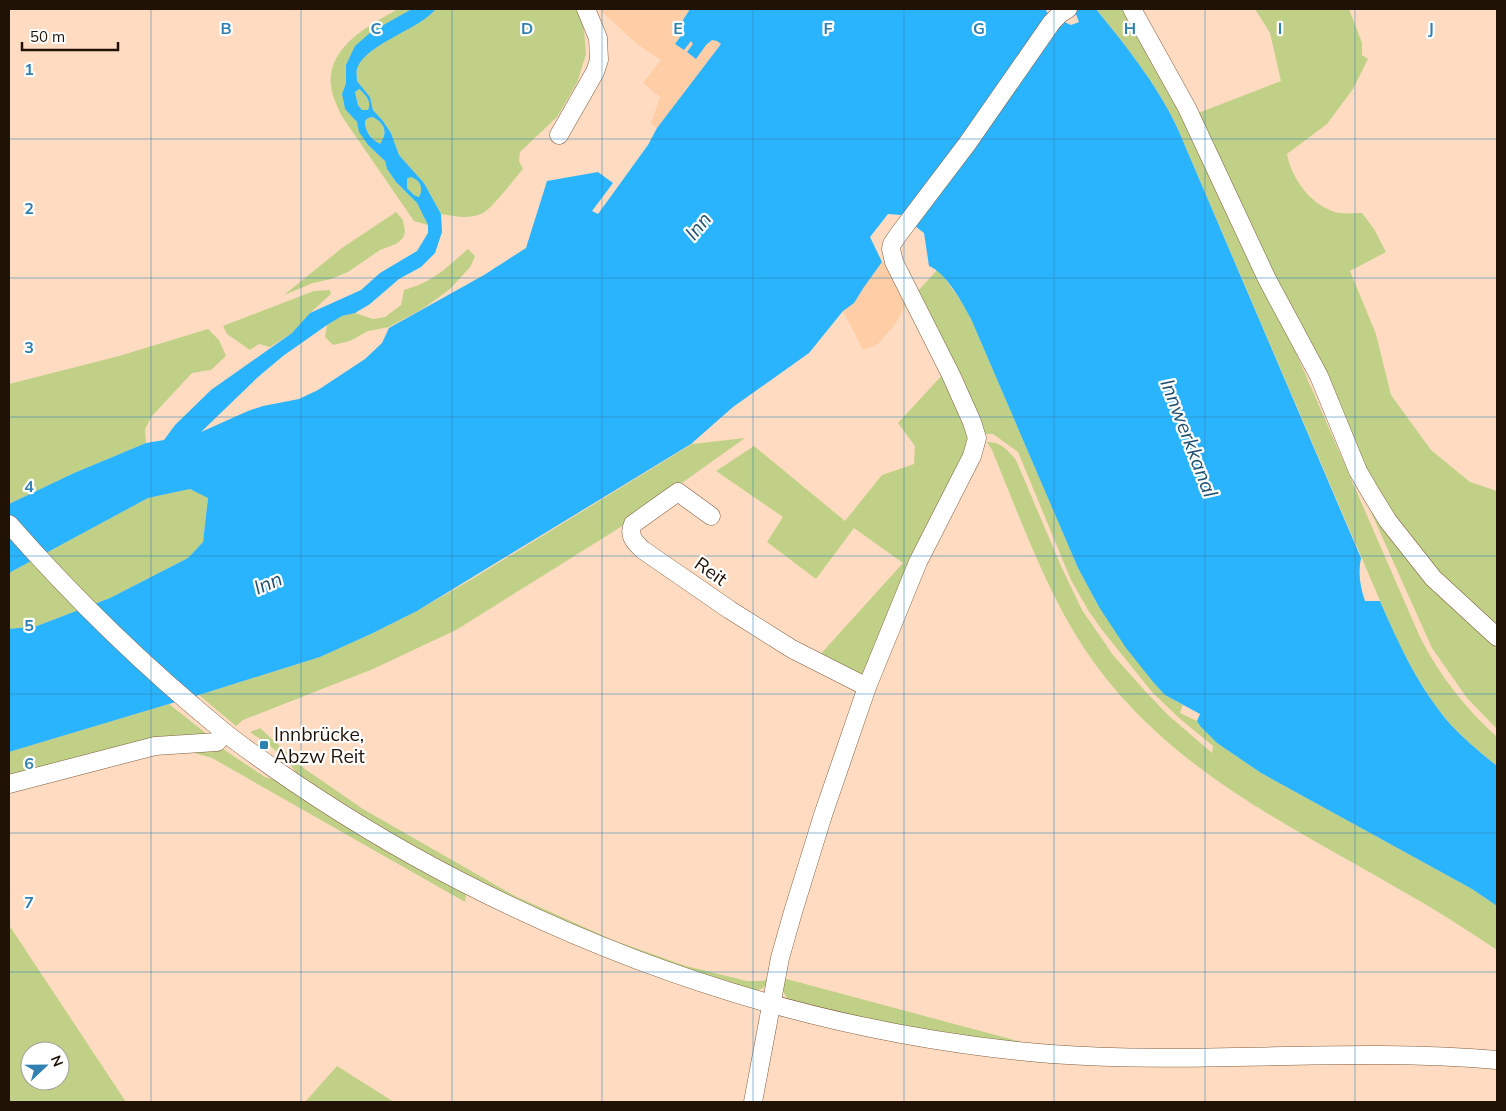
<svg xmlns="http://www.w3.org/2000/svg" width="1506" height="1111" font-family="Mulish,sans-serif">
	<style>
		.built { fill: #ffcda6 }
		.green { fill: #c0d187; fill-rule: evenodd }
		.water { fill: #2bb4fe; fill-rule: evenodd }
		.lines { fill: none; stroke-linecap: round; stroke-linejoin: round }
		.minor-casing { stroke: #815c3e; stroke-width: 19 }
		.minor { stroke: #fff; stroke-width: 18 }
		.grid { fill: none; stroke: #3081b2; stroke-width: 1; stroke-opacity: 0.55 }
		.poi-dot { fill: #3081b2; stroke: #fff; stroke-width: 2 }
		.labels { text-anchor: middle; stroke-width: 4.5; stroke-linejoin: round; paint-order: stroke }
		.street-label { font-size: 19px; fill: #211206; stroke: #fff }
		.poi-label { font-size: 19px; fill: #211206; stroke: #fff; text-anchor: start }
		.water-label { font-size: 20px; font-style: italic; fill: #205170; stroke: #fff }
		.grid-label { font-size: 16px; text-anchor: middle; font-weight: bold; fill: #3081b2; stroke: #fff; stroke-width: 4.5; stroke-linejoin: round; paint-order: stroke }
	</style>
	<rect width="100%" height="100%" fill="#ffdcc1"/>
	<g class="built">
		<path d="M 599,9 L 690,9 L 678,27 L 683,33 L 675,43 L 691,41 L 693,43 L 706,45 L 712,40 L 717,41 L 721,44 L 657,128 L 651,124 L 660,97 L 643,83 L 661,60 L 637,44 Z"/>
		<path d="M 882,262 L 893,270 L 908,301 L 895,324 L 878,344 L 863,350 L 843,311 L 854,303 L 864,287 Z"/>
	</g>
	<g class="green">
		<path d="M 398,9 L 412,9 L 400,17 L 346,65 L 346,83 L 342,94 L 345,109 L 357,122 L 360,132 L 368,145 L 385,161 L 387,169 L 396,182 L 417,203 L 428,225 L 414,221 L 341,115 C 337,105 332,96 331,86 C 327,46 370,25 398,9 Z"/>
		<path d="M 436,9 L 580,9 L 584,29 L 586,54 L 577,83 L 557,117 L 520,152 L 519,161 L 523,169 C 515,178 492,209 483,213 C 470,220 454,216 441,214 L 424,183 L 399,155 L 391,133 L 383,121 L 373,110 L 370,97 L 357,81 C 357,77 356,72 357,69 C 364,44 419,30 436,9 Z"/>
		<path d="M 1096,9 L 1126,9 L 1169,83 L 1294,334 L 1297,355 L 1420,637 C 1439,675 1466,709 1497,737 L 1497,766 L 1474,747 L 1451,725 L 1432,701 L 1413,670 L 1396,638 L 1177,127 C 1156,83 1126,46 1096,9 Z"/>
		<path d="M 1255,9 L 1349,9 L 1362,43 L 1362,55 L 1368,59 L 1353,89 L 1327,124 L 1287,154 C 1292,180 1312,207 1339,213 C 1346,214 1355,213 1362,213 L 1374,229 L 1386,252 L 1350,271 L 1376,334 L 1391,395 L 1431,450 L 1470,482 L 1497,491 L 1497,634 L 1465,606 L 1385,512 L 1193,115 L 1281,81 L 1270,33 Z"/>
		<path d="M 359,88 C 365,94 372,101 368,110 L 362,110 L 358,105 L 355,92 Z"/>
		<path d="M 373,117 C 385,124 387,132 380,145 C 371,138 365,132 365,121 L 368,118 Z"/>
		<path d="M 411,176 C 420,179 424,188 419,197 L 414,195 L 407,188 L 407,179 Z"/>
		<path d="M 396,212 L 403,220 L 405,232 L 403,238 L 396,244 L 380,250 L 348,272 L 331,279 L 313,283 L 284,295 L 342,248 Z"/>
		<path d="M 468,249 L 475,256 L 471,266 L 450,289 L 424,308 L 389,327 L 368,331 L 350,341 L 333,345 L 325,337 L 327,325 L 342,316 L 355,313 L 373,319 L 385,317 L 401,305 L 404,290 C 433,282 446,268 468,249 Z"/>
		<path d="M 938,269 L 963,304 L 971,319 L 1078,568 L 1099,607 L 1165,695 L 1183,705 L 1180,713 L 1197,721 L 1200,726 L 1217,743 L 1261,773 L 1472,889 L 1497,906 L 1497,950 C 1467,930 1436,910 1404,892 C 1285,823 1163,767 1084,648 C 1045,589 1019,515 992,450 L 987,442 C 1000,441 1008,450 1016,460 L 1061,566 L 1082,610 L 1113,655 L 1146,692 L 1168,715 L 1212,753 L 1213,746 L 1179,718 L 1152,692 L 1102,630 L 1088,610 L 1071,580 L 1018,452 L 993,434 L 981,434 L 915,294 Z"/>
		<path d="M 330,290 L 331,294 L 310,313 L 292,333 L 270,347 L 259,344 L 250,350 L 227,334 L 223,326 L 314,291 Z"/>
		<path d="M 208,329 L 219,340 L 226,356 L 211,370 L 192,373 L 152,416 L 145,429 L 146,443 L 74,473 L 9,504 L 9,384 L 119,356 Z"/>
		<path d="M 1301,356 L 1368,492 L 1497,640 L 1497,729 L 1467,698 L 1432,648 Z"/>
		<path d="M 945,372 L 972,440 L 864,673 L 860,675 L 817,658 L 903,563 L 854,528 L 816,579 L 767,542 L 783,517 L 716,471 L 754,446 L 845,521 L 882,475 L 914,464 L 915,446 L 898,423 Z"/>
		<path d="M 745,438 L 616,530 L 456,630 L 373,669 L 243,720 L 236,726 L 199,695 L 320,657 L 371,634 L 417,611 L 472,579 L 692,444 Z"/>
		<path d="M 190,489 L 208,497 L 203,542 L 188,558 L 110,598 L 37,626 L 9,629 L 9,573 L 148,498 Z"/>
		<path d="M 169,704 L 207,734 L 9,781 L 9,752 Z"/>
		<path d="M 260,728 L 305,769 L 363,809 L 515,896 L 613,940 L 686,966 L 747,981 L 763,981 L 770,977 C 767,989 759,991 748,990 L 593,936 L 427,857 L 298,776 C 287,756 268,745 250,732 Z"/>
		<path d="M 206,745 L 223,749 L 265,777 L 281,782 L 387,850 L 466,894 L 465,902 L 212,758 L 194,753 L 138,754 Z"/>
		<path d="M 9,925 L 126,1102 L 9,1102 ZM 30,1051 L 60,1051 L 60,1081 L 30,1081 Z"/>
		<path d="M 783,978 L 1029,1044 L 938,1034 L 791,1003 C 783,995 782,989 783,978 Z"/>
		<path d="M 337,1066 L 394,1102 L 305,1102 Z"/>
	</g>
	<path class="water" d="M 412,9 L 436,9 C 419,30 365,44 357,69 C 356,72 357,77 357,81 L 370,97 L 373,110 L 383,121 L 391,133 L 399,155 L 424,183 L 441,214 L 442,232 L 435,253 L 421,267 L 399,279 L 370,304 L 355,313 L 342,316 L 327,325 L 283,356 L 258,377 L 201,432 L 248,411 L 263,406 L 299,399 L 318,390 L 365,359 L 382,343 L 389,328 L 484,275 L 526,248 L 547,181 L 598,172 L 613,183 L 592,211 L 598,214 L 648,145 L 657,128 L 721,44 L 717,41 L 712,40 L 706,45 L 696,59 L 687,52 L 693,44 L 691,41 L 684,50 L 675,44 L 683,33 L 678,28 L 690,9 L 1045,9 L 1049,15 L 1071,25 L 1079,22 L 1074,9 L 1096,9 C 1126,46 1156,83 1177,127 L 1361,558 C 1358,574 1360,586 1365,601 L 1380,601 C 1399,645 1419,688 1451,725 C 1465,740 1481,753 1497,766 L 1497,906 L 1472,889 L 1261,773 L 1217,743 L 1200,726 L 1197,721 L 1200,714 L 1165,695 L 1154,683 L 1126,648 L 1099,607 L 1078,568 L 971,319 C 962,302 946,273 929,266 L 924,233 L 901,215 L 888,214 L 870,237 L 882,262 L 864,287 L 854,303 L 843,311 L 809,353 L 733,407 L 691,444 L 417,611 L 371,634 L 320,657 L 199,695 L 9,752 L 9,629 L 37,626 L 110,598 L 188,558 L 203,542 L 208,498 L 190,489 L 148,498 L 9,573 L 9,504 L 74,473 L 146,443 L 164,440 L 175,425 L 211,390 L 292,333 L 310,313 L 361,290 L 380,273 L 417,251 L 428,233 L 428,225 L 417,203 L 396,182 L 387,169 L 385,161 L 368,145 L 359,132 L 357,122 L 345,109 L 342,94 L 346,83 L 346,65 L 355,46 L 371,32 ZM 359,89 C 365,94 372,101 368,110 L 362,110 L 358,105 L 355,92 ZM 373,117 C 385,124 388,132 380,144 C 371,139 365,132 365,121 L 368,118 ZM 410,177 C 420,179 424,188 419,197 L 414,195 L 407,188 L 407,179 Z"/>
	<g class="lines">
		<g class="minor-casing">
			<g id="minor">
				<path d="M 1132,9 L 1187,108 L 1267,279 L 1319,376 L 1358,471 L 1372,495 L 1388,521 L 1433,578 L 1497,637"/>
				<path d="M 559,135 L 595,72 L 599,60 L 598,38 L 586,9"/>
				<path d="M 711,516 L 678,492 L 633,524 C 628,535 634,542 643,550 L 730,610 L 792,649 L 867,687"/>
				<path d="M 9,524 C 74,598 146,668 223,731 C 240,745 258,757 276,770 C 335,811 396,848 460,881 C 645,976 843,1037 1051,1054 C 1200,1065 1349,1047 1497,1060"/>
				<path d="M 9,784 L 155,746 L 217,742 L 225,733"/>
				<path d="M 753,1102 L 780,958 L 793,912 L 823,815 L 867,687 L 918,562 L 972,456 L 977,438 L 972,422 L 951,375 L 894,262 L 891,249 L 892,244 L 898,235 L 967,144 L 1052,22 L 1061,13 L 1068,9"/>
			</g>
		</g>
		<use href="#minor" class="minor"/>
	</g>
	<path class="grid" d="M 151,9 L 151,1102M 301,9 L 301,1102M 452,9 L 452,1102M 602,9 L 602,1102M 753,9 L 753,1102M 904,9 L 904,1102M 1054,9 L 1054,1102M 1205,9 L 1205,1102M 1355,9 L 1355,1102M 9,139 L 1497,139M 9,278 L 1497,278M 9,417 L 1497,417M 9,556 L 1497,556M 9,694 L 1497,694M 9,833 L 1497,833M 9,972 L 1497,972"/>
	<rect class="poi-dot" x="259" y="740" width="10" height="10" rx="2.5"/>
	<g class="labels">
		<g class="street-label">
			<text transform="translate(711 571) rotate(35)" y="7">Reit</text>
		</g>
		<g class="poi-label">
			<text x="274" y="741">Innbrücke,<tspan x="274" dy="22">Abzw Reit</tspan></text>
		</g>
		<g class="water-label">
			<text transform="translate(698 226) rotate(-50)" y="7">Inn</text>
			<text transform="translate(1189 438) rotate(69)" y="7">Innwerkkanal</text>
			<text transform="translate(268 583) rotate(-23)" y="7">Inn</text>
		</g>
	</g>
	<g class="grid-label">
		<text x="226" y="34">B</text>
		<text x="376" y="34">C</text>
		<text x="527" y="34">D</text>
		<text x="678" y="34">E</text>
		<text x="828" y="34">F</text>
		<text x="979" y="34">G</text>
		<text x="1130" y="34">H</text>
		<text x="1280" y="34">I</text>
		<text x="1431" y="34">J</text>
		<text x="29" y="75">1</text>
		<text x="29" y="214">2</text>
		<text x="29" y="353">3</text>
		<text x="29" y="492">4</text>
		<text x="29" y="631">5</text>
		<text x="29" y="769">6</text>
		<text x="29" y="908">7</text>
	</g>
	<rect width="1506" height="1111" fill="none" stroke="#211206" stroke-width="20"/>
	<g transform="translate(45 1066) rotate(68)"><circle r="24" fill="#ffffff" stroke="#a6a09b"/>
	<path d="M0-4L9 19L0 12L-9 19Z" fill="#3081b2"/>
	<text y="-8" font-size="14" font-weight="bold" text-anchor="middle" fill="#211206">N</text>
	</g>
	<path d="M22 42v8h96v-8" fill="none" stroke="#211206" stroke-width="2.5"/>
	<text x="30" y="42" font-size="15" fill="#211206" stroke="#ffffff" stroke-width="4" paint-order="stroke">50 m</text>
</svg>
